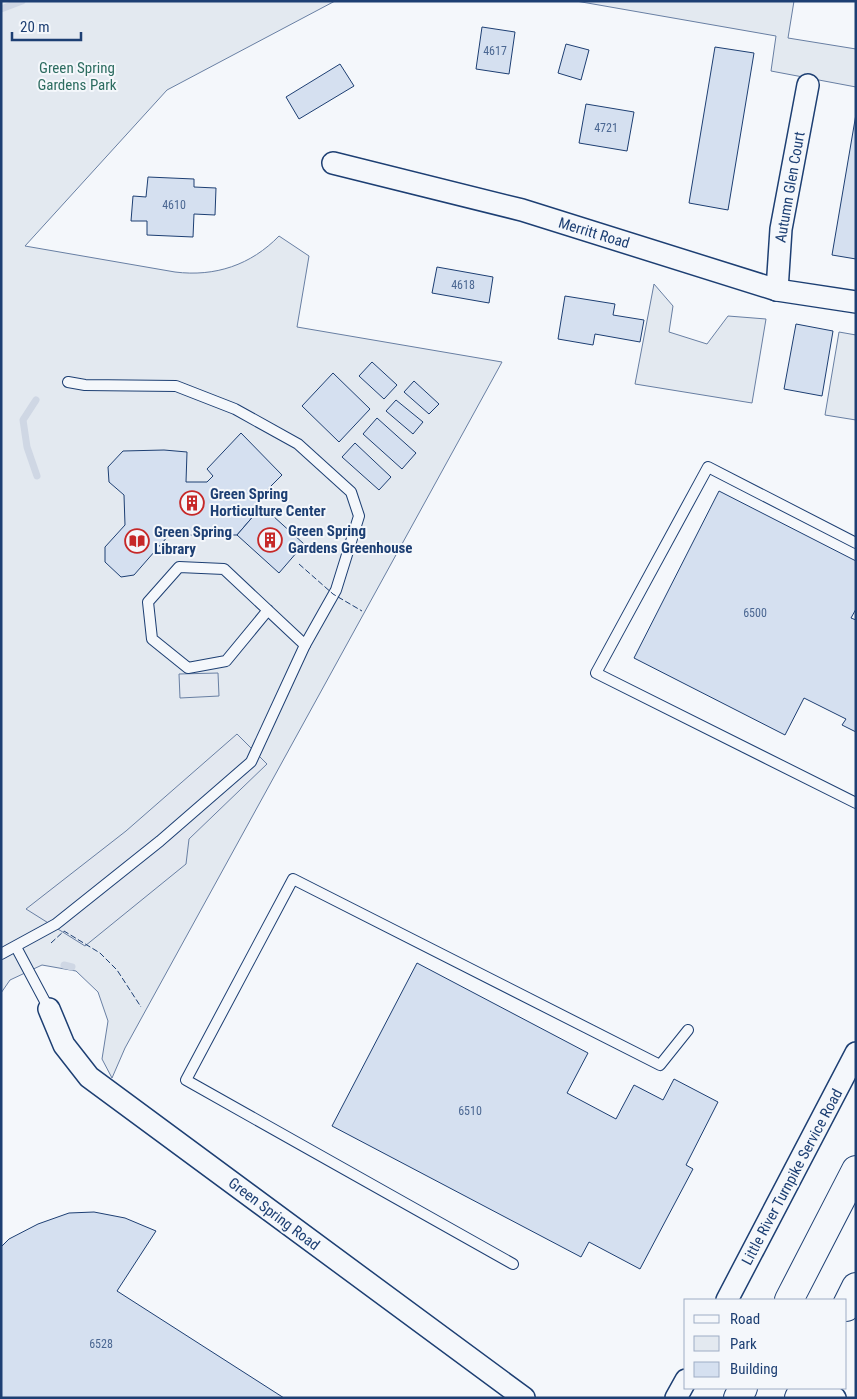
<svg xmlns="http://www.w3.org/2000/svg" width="857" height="1399" font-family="'Roboto Condensed',sans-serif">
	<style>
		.green { fill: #e3e9f0; stroke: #687fa3 }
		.parking { fill: #e3e8f0; stroke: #687fa3 }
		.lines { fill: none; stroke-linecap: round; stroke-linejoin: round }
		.stream { stroke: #cfd7e4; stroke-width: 7 }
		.building { fill: #d5e0f0; stroke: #1d3f73 }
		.lane-casing { stroke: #1d3f73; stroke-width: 12 }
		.street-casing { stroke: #1d3f73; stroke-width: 24 }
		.primary-casing { stroke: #1d3f73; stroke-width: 30 }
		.lane { stroke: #f4f7fb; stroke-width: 10 }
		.street { stroke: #f4f7fb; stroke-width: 21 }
		.primary { stroke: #f4f7fb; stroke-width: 28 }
		.fence { stroke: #1d3f73; stroke-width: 1; stroke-dasharray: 6 2.5; stroke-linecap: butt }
		.labels { text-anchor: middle; stroke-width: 4; stroke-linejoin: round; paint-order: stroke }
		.number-label { font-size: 12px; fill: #4b6792 }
		.park-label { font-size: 15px; fill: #2c6c60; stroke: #f4f7fb }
		.street-label { font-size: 15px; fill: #1d3f73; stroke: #f4f7fb }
		.poi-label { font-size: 15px; font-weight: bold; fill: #1d3f73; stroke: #f4f7fb; text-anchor: start }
	</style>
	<rect width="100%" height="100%" fill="#f4f7fb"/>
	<g class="green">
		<path d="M 1,1 L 335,1 L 167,90 L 25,246 L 175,272 C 215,277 251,265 279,236 L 309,256 L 297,327 L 502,362 L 125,1048 L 112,1078 L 102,1059 L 108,1021 L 98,992 L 76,971 L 42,965 L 10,980 L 1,993 Z"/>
		<path d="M 576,1 L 794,1 L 788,38 L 856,49 L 856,87 L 771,71 L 776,36 Z"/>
		<path d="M 654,284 L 673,306 L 669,332 L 707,344 L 728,316 L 766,319 L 752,403 L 635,384 Z"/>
		<path d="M 839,332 L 856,335 L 856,420 L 825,415 Z"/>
	</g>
	<g class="parking">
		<path d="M 218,673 L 219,696 L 180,698 L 179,674 Z"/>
		<path d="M 237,734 L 267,764 L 189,839 L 186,864 L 85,946 L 26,909 L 126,831 Z"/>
	</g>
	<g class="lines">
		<g class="stream">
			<path d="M 1,9 L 22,1"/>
			<path d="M 36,400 L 23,420 L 27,447 L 37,476"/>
			<path d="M 64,965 L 72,967"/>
		</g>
	</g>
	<g class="building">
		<path d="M 482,27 L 515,32 L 509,74 L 476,69 Z"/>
		<path d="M 566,44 L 589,50 L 581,80 L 558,73 Z"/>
		<path d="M 715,47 L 754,53 L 728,210 L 689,203 Z"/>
		<path d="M 340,64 L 354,86 L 299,119 L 286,97 Z"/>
		<path d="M 586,104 L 634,112 L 627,151 L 579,143 Z"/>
		<path d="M 856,114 L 856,259 L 832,255 Z"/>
		<path d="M 148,177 L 194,179 L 194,187 L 216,188 L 215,215 L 194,214 L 193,237 L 147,235 L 147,221 L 131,221 L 133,196 L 146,197 Z"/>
		<path d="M 437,267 L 493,277 L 489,303 L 432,293 Z"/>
		<path d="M 565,296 L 615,304 L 613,315 L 644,320 L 640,342 L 595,334 L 593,345 L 558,339 Z"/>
		<path d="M 796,324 L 833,331 L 822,396 L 784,389 Z"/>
		<path d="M 372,362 L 397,385 L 384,399 L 359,376 Z"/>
		<path d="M 333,373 L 370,409 L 339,442 L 302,406 Z"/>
		<path d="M 414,381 L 439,404 L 429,414 L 404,392 Z"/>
		<path d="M 396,400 L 423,422 L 413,434 L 386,411 Z"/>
		<path d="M 377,418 L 416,453 L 402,469 L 363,434 Z"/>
		<path d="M 241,433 L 282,475 L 256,501 L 262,506 L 237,535 L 169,535 L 134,575 L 121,577 L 105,562 L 105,547 L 125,525 L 124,495 L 109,482 L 108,467 L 123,451 L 164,450 L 187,452 L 186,482 L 207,482 L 213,476 L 207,469 Z"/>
		<path d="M 355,443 L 391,477 L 379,490 L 342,457 Z"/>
		<path d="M 719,491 L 856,561 L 856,609 L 851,618 L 856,620 L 856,732 L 842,725 L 846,719 L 804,698 L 785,735 L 634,658 Z"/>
		<path d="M 262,506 L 304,544 L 279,573 L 237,535 Z"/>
		<path d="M 417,963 L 588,1053 L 567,1093 L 616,1119 L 634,1085 L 663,1100 L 674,1079 L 718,1102 L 686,1165 L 693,1169 L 640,1269 L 589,1242 L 581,1257 L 332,1126 Z"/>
		<path d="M 94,1212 L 125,1218 L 156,1231 L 117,1291 L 284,1398 L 1,1398 L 1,1247 L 9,1239 L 38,1224 L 69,1213 Z"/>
	</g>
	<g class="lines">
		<g class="lane-casing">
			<g id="lane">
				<path d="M 68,382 L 85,385 L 176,386 L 235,409 L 298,444 L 351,492 L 359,516 L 336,590 L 305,645"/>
				<path d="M 856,543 L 708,467 L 596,673 L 856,803"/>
				<path d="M 16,947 L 49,1009"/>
				<path d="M 1,954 L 56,924 L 160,841 L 251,762 L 305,645 L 224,569 L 179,567 L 148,602 L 152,639 L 188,668 L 226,661 L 268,610"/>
				<path d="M 513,1264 L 186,1080 L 293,879 L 660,1065 L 688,1030"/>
			</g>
		</g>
		<g class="street-casing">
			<g id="street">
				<path d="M 333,163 L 522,210 L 777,290 L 856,302"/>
				<path d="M 777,290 L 781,229 L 808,85"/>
				<path d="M 49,1009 L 64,1045 L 89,1077 L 524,1398"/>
				<path d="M 727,1300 L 856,1053"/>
				<path d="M 816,1388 L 835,1398"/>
				<path d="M 676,1398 L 686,1380"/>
			</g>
		</g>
		<g class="primary-casing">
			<g id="primary">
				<path d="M 789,1300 L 856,1170"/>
				<path d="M 846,1307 L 856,1287"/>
				<path d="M 738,1398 L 743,1388"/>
				<path d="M 799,1398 L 804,1388"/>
			</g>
		</g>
		<use href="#lane" class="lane"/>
		<use href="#street" class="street"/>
		<use href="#primary" class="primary"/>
		<g class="fence">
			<path d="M 299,564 L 333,594 L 362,611"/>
			<path d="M 51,943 L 64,931 L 100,953 L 117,970 L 141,1007"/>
		</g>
	</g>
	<defs>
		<g id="building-ring" transform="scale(1.25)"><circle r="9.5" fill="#f4f7fb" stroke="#c62828" stroke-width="1.5"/><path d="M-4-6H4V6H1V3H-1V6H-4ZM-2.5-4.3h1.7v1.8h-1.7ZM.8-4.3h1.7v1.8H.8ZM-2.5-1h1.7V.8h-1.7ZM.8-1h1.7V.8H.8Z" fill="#c62828"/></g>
		<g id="library-ring" transform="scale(1.25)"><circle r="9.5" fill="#f4f7fb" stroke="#c62828" stroke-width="1.5"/><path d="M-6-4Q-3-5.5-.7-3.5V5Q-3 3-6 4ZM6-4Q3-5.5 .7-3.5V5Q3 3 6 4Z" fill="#c62828"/></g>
	</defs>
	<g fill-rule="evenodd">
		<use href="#building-ring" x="192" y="503"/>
		<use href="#building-ring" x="270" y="540"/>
		<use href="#library-ring" x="137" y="541"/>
	</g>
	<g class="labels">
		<g class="number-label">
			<text x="495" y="55">4617</text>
			<text x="606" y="132">4721</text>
			<text x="174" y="209">4610</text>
			<text x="463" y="289">4618</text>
			<text x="755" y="617">6500</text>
			<text x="470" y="1115">6510</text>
			<text x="101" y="1348">6528</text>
		</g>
		<g class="park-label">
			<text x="77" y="73">Green Spring<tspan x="77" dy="17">Gardens Park</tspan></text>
		</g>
		<g class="street-label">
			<text transform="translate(790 187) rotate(-80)" y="5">Autumn Glen Court</text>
			<text transform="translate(594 233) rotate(17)" y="5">Merritt Road</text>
			<text transform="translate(792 1177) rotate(-62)" y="5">Little River Turnpike Service Road</text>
			<text transform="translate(274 1214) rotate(37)" y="5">Green Spring Road</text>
		</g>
		<g class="poi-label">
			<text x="210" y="499">Green Spring<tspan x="210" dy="17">Horticulture Center</tspan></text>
			<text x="288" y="536">Green Spring<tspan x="288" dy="17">Gardens Greenhouse</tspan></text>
			<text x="154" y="537">Green Spring<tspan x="154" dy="17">Library</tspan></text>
		</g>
	</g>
	<rect width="857" height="1399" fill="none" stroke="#1d3f73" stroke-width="5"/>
	<rect x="684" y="1299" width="162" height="90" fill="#f4f7fb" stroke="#9eadc5"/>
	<rect x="694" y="1315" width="25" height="8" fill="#f4f7fb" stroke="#9eadc5"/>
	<text x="730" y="1324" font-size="15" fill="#1d3f73">Road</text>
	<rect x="694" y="1336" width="25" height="15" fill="#e3e9f0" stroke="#9eadc5"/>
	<text x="730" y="1349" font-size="15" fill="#1d3f73">Park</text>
	<rect x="694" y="1362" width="25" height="15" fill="#d5e0f0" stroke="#9eadc5"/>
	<text x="730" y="1374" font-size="15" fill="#1d3f73">Building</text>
	<path d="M12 32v8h69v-8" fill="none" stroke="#1d3f73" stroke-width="2.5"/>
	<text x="20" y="32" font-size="15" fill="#1d3f73" stroke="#f4f7fb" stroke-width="4" paint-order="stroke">20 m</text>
</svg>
